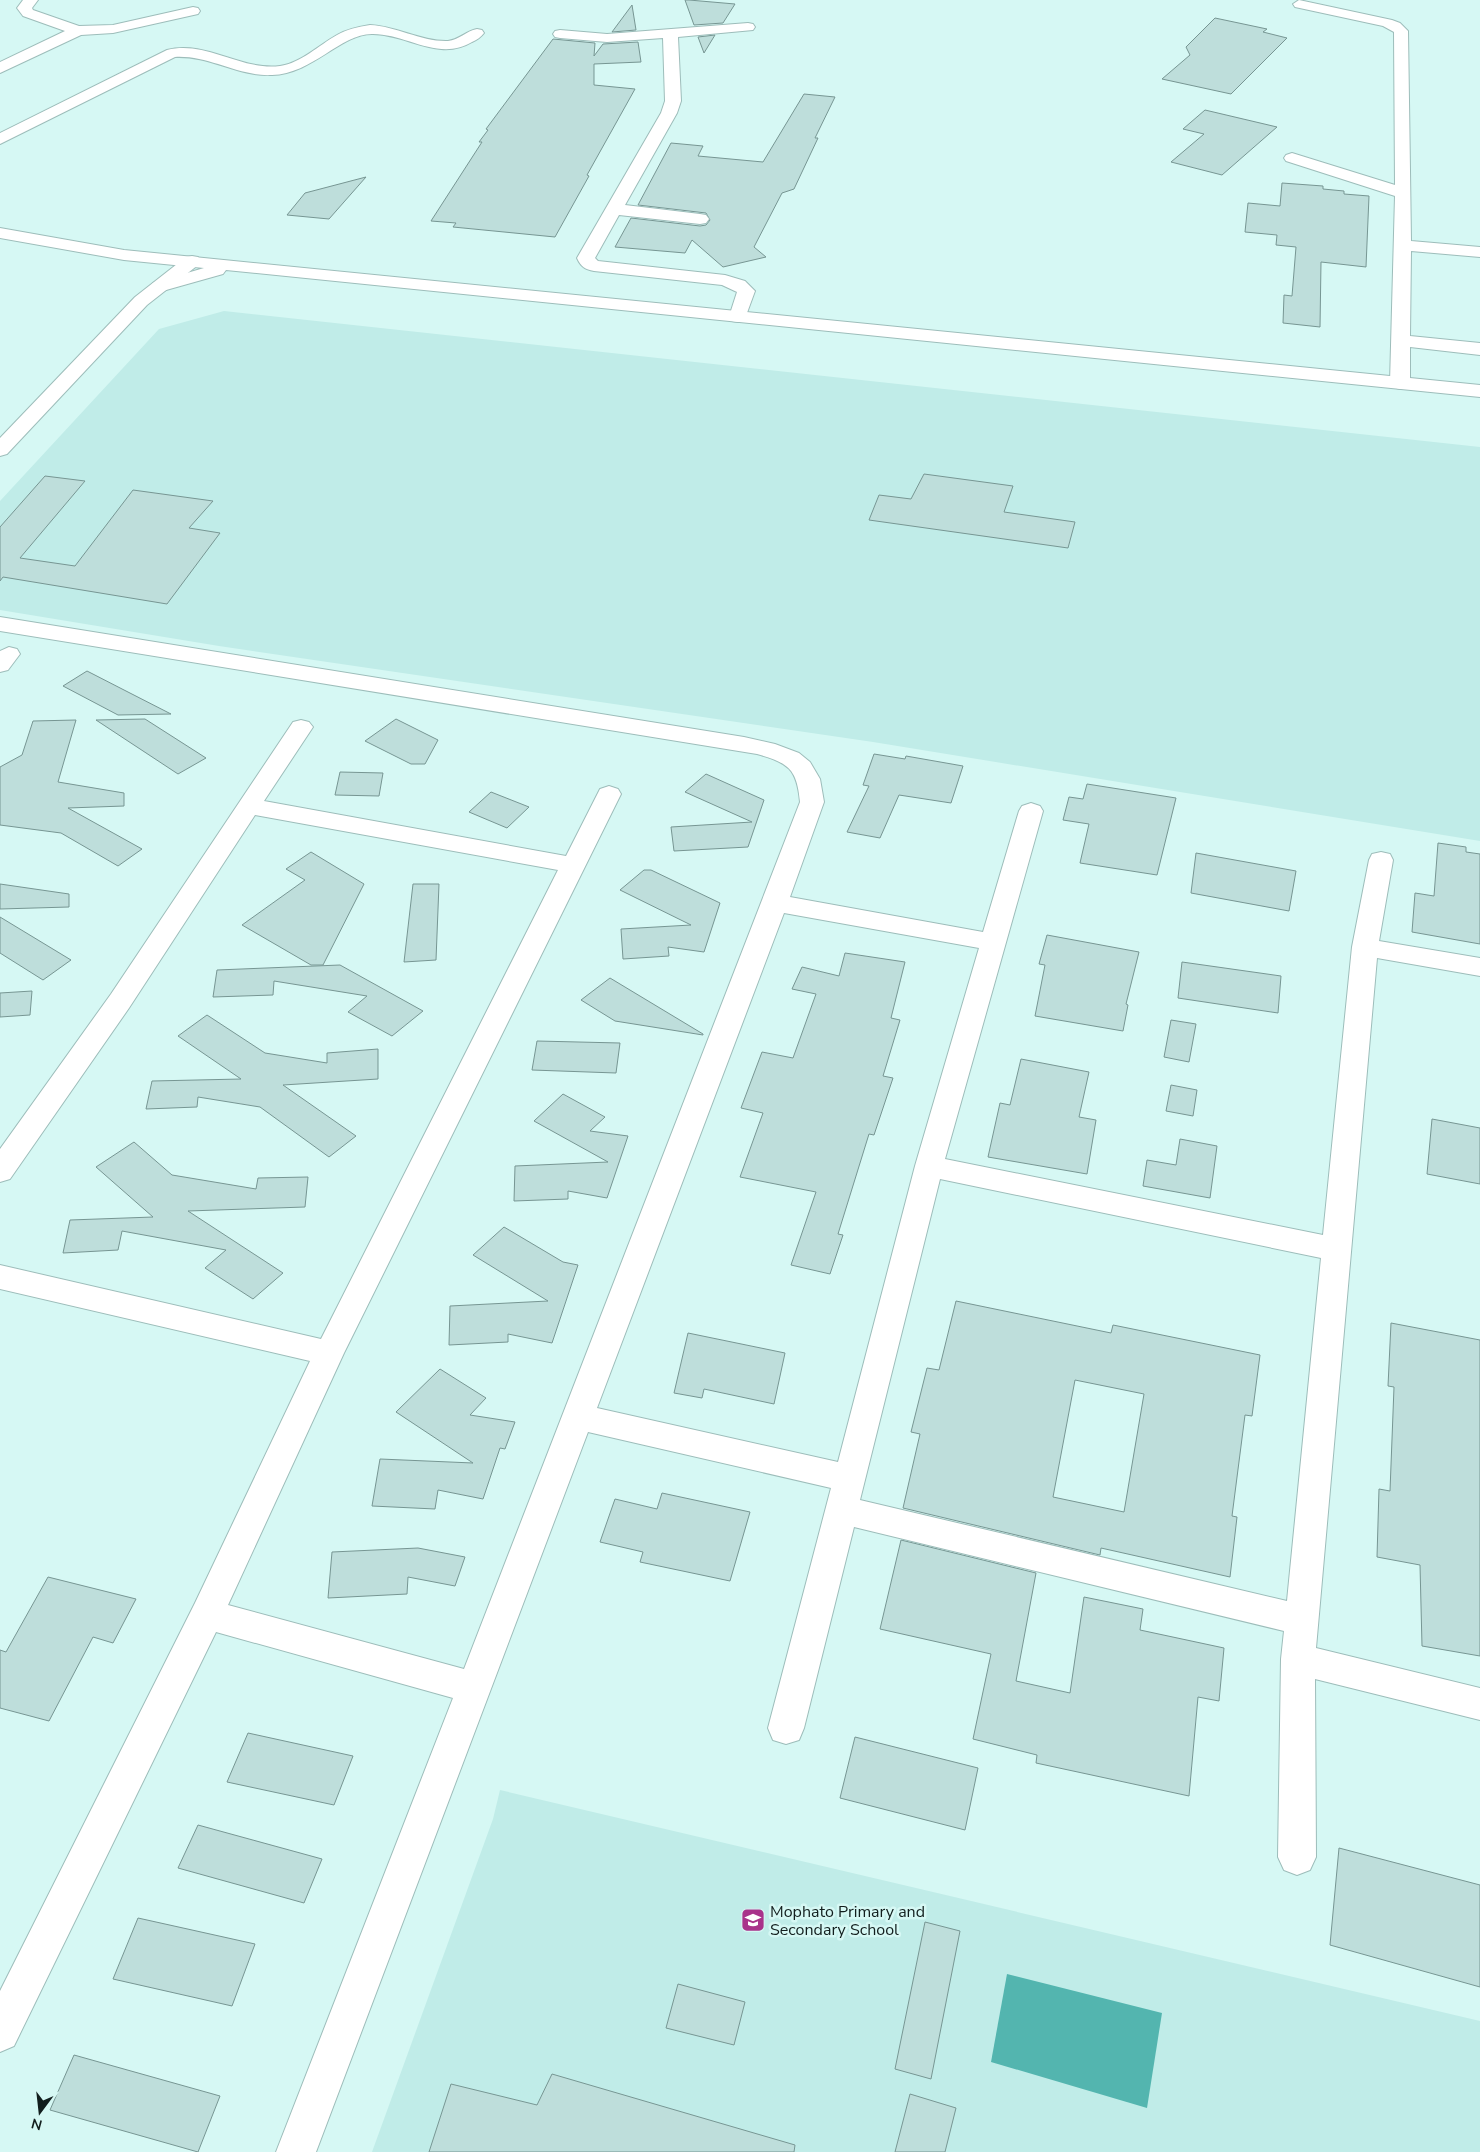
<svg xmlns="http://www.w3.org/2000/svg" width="1480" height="2152" font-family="'Nunito Sans',sans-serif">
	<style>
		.built { fill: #c0ece8 }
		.water { fill: #53b5af }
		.building { fill: #bededb; stroke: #779693; fill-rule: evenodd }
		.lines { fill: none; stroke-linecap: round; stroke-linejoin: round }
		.minor-casing { stroke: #9dbdba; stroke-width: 2 }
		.tertiary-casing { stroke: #9dbdba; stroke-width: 2 }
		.minor { fill: #fff; fill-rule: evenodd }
		.tertiary { fill: #fff; fill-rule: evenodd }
		.labels { text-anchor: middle; stroke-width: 5; stroke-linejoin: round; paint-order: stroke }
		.near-poi-label { font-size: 16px; fill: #121e1d; stroke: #d6f8f4; text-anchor: start }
	</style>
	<rect width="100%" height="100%" fill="#d6f8f4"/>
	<g class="built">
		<path d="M 224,311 L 1480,447 L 1480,841 L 873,742 L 219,646 L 0,610 L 0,501 L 159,329 Z"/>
		<path d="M 500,1790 L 1480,2021 L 1480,2152 L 372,2152 L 493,1819 Z"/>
	</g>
	<path class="water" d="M 1007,1974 L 1162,2013 L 1147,2108 L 991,2062 Z"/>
	<g class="building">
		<path d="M 685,0 L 689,0 L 735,4 L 723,23 L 694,25 Z"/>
		<path d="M 632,5 L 636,30 L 612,32 Z"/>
		<path d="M 1215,18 L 1267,29 L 1263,32 L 1287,38 L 1231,94 L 1162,79 L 1190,55 L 1186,47 Z"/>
		<path d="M 715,35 L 704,53 L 698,37 Z"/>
		<path d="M 553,39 L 595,43 L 594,56 L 603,44 L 638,42 L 641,62 L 594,64 L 594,85 L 635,89 L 587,175 L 589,176 L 555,237 L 453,227 L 456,223 L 431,221 L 482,142 L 479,142 L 488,130 L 486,129 Z"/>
		<path d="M 804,94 L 835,97 L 815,138 L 818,138 L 794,189 L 782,193 L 754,247 L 766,257 L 723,267 L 692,240 L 685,253 L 615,247 L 631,218 L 700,226 L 706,225 L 710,220 L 706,213 L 638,205 L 671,143 L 703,146 L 698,156 L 763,162 Z"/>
		<path d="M 1205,110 L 1277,127 L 1222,175 L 1171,162 L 1204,134 L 1183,129 Z"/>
		<path d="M 366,177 L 329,219 L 287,215 L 305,193 Z"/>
		<path d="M 1282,183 L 1323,186 L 1323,189 L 1344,191 L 1344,194 L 1369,196 L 1366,267 L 1321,262 L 1320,327 L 1283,323 L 1284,295 L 1292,296 L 1296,247 L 1276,245 L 1277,235 L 1245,232 L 1248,203 L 1280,206 Z"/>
		<path d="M 924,474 L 1013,486 L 1004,512 L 1075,522 L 1068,548 L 869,520 L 879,495 L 911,499 Z"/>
		<path d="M 45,476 L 85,481 L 20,558 L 75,566 L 133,490 L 213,501 L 189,528 L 220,533 L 167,604 L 3,577 L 0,581 L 0,527 Z"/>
		<path d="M 87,671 L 126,691 L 171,714 L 118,715 L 63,686 Z"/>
		<path d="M 145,719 L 206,758 L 178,774 L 96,720 Z"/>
		<path d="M 396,719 L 438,740 L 425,764 L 411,764 L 365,741 Z"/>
		<path d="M 76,720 L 58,782 L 124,793 L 124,806 L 68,808 L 142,849 L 118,866 L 61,833 L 0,825 L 0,767 L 22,755 L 33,721 Z"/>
		<path d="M 874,754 L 905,759 L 906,756 L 963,766 L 951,803 L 899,795 L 880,838 L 847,832 L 869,786 L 863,785 Z"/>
		<path d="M 340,772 L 383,773 L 379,796 L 335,795 Z"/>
		<path d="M 706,774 L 764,800 L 748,847 L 674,851 L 671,827 L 752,822 L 685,792 Z"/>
		<path d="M 1087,784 L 1176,798 L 1157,875 L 1080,863 L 1089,824 L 1063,820 L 1069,797 L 1083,799 Z"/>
		<path d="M 491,792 L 529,807 L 507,828 L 469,812 Z"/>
		<path d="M 1438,843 L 1466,847 L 1466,852 L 1480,854 L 1480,944 L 1412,932 L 1415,893 L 1434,896 Z"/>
		<path d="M 311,852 L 364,884 L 323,965 L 311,965 L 242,925 L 305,880 L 286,869 Z"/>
		<path d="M 1196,853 L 1296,871 L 1289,911 L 1191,893 Z"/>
		<path d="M 644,870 L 651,870 L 720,903 L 704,952 L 668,947 L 669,956 L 623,959 L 621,929 L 691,925 L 620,890 Z"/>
		<path d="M 0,884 L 69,894 L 69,907 L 0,909 Z"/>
		<path d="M 413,884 L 439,884 L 436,960 L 404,962 Z"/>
		<path d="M 0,917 L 71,960 L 43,980 L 0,953 Z"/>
		<path d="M 1047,935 L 1139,952 L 1126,1004 L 1128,1005 L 1123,1031 L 1035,1016 L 1045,965 L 1039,964 Z"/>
		<path d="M 845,953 L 905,962 L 891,1018 L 900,1020 L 883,1076 L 893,1078 L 874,1135 L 869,1134 L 838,1234 L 843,1235 L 830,1274 L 791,1265 L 816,1192 L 740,1177 L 763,1113 L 741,1108 L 762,1052 L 793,1058 L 816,994 L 792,989 L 802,967 L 839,976 Z"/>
		<path d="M 1182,962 L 1281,976 L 1278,1013 L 1178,998 Z"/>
		<path d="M 340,965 L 423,1011 L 392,1036 L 348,1012 L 367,996 L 274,981 L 273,995 L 213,997 L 217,970 Z"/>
		<path d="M 610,978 L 703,1034 L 703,1035 L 615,1021 L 581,1000 Z"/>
		<path d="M 32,991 L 30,1015 L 0,1017 L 0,993 Z"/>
		<path d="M 207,1015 L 265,1053 L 327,1063 L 327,1053 L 378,1049 L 378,1079 L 283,1085 L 356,1136 L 329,1157 L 260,1107 L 198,1097 L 197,1107 L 146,1109 L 152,1081 L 241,1079 L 178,1036 Z"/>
		<path d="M 1171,1020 L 1196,1024 L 1189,1062 L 1164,1057 Z"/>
		<path d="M 537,1041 L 620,1043 L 616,1073 L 532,1070 Z"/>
		<path d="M 1021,1059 L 1089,1072 L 1079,1117 L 1096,1120 L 1087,1174 L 988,1157 L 1000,1103 L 1010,1105 Z"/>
		<path d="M 1171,1085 L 1197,1090 L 1193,1116 L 1166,1111 Z"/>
		<path d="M 563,1094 L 605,1117 L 590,1131 L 628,1136 L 607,1198 L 568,1191 L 568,1199 L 514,1201 L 515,1166 L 608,1162 L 534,1121 Z"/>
		<path d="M 1432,1119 L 1480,1128 L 1480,1184 L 1427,1174 Z"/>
		<path d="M 1180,1139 L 1217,1146 L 1210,1198 L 1143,1186 L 1147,1160 L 1176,1165 Z"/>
		<path d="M 134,1142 L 172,1175 L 256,1189 L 258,1178 L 308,1177 L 305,1207 L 188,1211 L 283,1273 L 253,1299 L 205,1268 L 226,1250 L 122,1231 L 118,1250 L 63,1253 L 70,1220 L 153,1217 L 96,1167 Z"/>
		<path d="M 504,1227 L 563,1262 L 578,1265 L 552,1343 L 508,1334 L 508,1342 L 449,1345 L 450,1306 L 548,1301 L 473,1255 Z"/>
		<path d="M 956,1301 L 1111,1333 L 1113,1325 L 1260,1355 L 1252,1416 L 1245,1415 L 1232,1516 L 1237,1517 L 1230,1577 L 1101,1548 L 1100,1555 L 903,1508 L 920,1434 L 911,1432 L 927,1368 L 939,1370 ZM 1075,1380 L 1144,1394 L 1124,1512 L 1053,1497 Z"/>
		<path d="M 1391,1323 L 1480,1340 L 1480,1656 L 1422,1646 L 1420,1565 L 1377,1557 L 1379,1489 L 1390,1491 L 1394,1387 L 1388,1386 Z"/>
		<path d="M 688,1333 L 785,1353 L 774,1404 L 704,1389 L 702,1398 L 674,1393 Z"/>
		<path d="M 440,1369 L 486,1398 L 470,1415 L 515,1422 L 505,1449 L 500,1448 L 483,1499 L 438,1490 L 435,1509 L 372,1506 L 380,1459 L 473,1463 L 396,1412 Z"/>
		<path d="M 662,1493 L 750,1512 L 730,1581 L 640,1562 L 643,1552 L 600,1542 L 615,1499 L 657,1509 Z"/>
		<path d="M 901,1540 L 1036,1573 L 1016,1681 L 1070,1693 L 1084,1597 L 1143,1609 L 1140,1630 L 1224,1648 L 1219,1701 L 1198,1697 L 1189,1796 L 1036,1763 L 1037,1755 L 973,1739 L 991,1654 L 880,1629 Z"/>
		<path d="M 418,1548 L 465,1557 L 455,1586 L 408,1577 L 407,1594 L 328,1598 L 332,1552 Z"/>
		<path d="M 48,1577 L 136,1599 L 113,1643 L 93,1637 L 49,1721 L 0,1708 L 0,1650 L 6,1652 Z"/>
		<path d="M 248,1733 L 353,1756 L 334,1805 L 227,1782 Z"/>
		<path d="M 855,1737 L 978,1768 L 965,1830 L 840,1798 Z"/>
		<path d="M 198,1825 L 322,1859 L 304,1903 L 178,1868 Z"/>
		<path d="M 1339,1848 L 1480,1885 L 1480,1987 L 1330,1945 Z"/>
		<path d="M 138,1918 L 255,1944 L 232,2006 L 113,1979 Z"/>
		<path d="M 925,1922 L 960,1931 L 931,2079 L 895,2069 Z"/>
		<path d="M 678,1984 L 745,2002 L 734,2045 L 666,2028 Z"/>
		<path d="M 74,2055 L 220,2096 L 198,2152 L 50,2110 Z"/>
		<path d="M 552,2074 L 795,2145 L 794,2152 L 429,2152 L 451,2084 L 537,2105 Z"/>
		<path d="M 910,2094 L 956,2108 L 945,2152 L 895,2152 Z"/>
	</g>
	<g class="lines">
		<g class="minor-casing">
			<g id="minor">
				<path d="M 23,0 L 38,0 L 32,8 L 33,10 L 79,26 L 113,25 L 193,7 L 198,8 L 200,11 L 198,14 L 113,33 L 81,35 L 0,73 L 0,62 L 65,31 L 23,16 L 17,8 Z"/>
				<path d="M 1299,0 L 1392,20 L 1400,23 L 1408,31 L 1411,241 L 1480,247 L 1480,257 L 1411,251 L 1410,336 L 1480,343 L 1480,355 L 1410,347 L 1410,383 L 1407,387 L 1400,389 L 1393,387 L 1390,383 L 1395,196 L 1286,161 L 1284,158 L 1286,155 L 1292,153 L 1395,185 L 1394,32 L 1383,26 L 1295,7 L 1293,4 Z"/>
				<path d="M 748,23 L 753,24 L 755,27 L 753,30 L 678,37 L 681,101 L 677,113 L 625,205 L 700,214 L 706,215 L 709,219 L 706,223 L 700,224 L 619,215 L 595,258 L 598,261 L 725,275 L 745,281 L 755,291 L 744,321 L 738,322 L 732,321 L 729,317 L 737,292 L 722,285 L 594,271 C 585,269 581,267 577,258 L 661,113 L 665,101 L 663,38 L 607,42 L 560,38 L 555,37 L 553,34 L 555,31 L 560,30 L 607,34 Z"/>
				<path d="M 370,25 C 396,26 422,42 448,41 C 459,40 466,31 477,29 L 482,30 L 484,33 C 481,37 477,40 472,42 C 439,62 407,34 373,34 C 341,33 313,74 272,75 C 239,77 209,55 175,57 L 0,144 L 0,133 L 167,50 C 206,40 241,71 280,66 C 301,63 319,45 337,35 C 347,29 358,27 370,25 Z"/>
				<path d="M 192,256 L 198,257 L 201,261 L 198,265 L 147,305 L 7,454 L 0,456 L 0,438 L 135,297 L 186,257 Z"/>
				<path d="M 0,617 L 744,737 L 775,744 L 799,753 L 810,762 L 820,779 L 824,802 L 790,897 L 983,932 L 1019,811 L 1022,806 L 1031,803 L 1040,806 L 1043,811 L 945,1159 L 1323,1235 L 1352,947 L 1369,860 L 1372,854 L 1381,852 L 1390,854 L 1393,860 L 1379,941 L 1480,958 L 1480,976 L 1377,958 L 1316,1648 L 1480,1688 L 1480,1720 L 1315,1679 L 1316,1857 L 1310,1870 L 1297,1875 L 1284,1870 L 1278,1857 L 1281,1659 L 1284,1631 L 854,1527 L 804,1728 L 799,1740 L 786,1744 L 773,1740 L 768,1728 L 831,1488 L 588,1432 L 316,2152 L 276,2152 L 453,1698 L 216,1632 L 14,2046 L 0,2052 L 0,1991 L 195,1603 L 310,1361 L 0,1289 L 0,1265 L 321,1339 L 558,870 L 255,815 L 129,1008 L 10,1179 L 0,1182 L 0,1149 L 111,994 L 293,722 L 301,720 L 309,722 L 313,727 L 264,801 L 566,856 L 600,789 L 609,786 L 618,789 L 621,794 L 344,1353 L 228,1605 L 464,1669 L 800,802 C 797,768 788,763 757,754 L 0,631 ZM 784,913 L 979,948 L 915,1166 L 838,1462 L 597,1408 ZM 940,1179 L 1321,1258 L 1287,1601 L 860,1500 Z"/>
				<path d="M 9,647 L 17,649 L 20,654 L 8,670 L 0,672 L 0,651 Z"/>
			</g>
		</g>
		<g class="tertiary-casing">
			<path id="tertiary" d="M 0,228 L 124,250 L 1480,385 L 1480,397 L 226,270 L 223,274 L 159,292 L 153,291 L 150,287 L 153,283 L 204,268 L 124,260 L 0,238 Z"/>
		</g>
		<use href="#minor" class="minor"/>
		<use href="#tertiary" class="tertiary"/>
	</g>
	<defs>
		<g id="school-square" transform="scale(1.25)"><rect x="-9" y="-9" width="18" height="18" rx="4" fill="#a9338b" stroke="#d6f8f4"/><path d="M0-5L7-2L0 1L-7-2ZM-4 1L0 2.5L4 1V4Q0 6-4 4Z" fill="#fff"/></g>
	</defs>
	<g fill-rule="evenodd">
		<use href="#school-square" x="753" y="1920"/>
	</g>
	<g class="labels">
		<g class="near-poi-label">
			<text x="770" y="1917">Mophato Primary and<tspan x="770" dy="18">Secondary School</tspan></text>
		</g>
	</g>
	<g transform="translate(40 2112) rotate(195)" stroke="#d6f8f4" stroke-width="4" paint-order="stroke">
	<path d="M0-4L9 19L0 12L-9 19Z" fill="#121e1d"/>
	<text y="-8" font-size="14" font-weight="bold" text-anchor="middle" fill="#121e1d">N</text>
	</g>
</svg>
